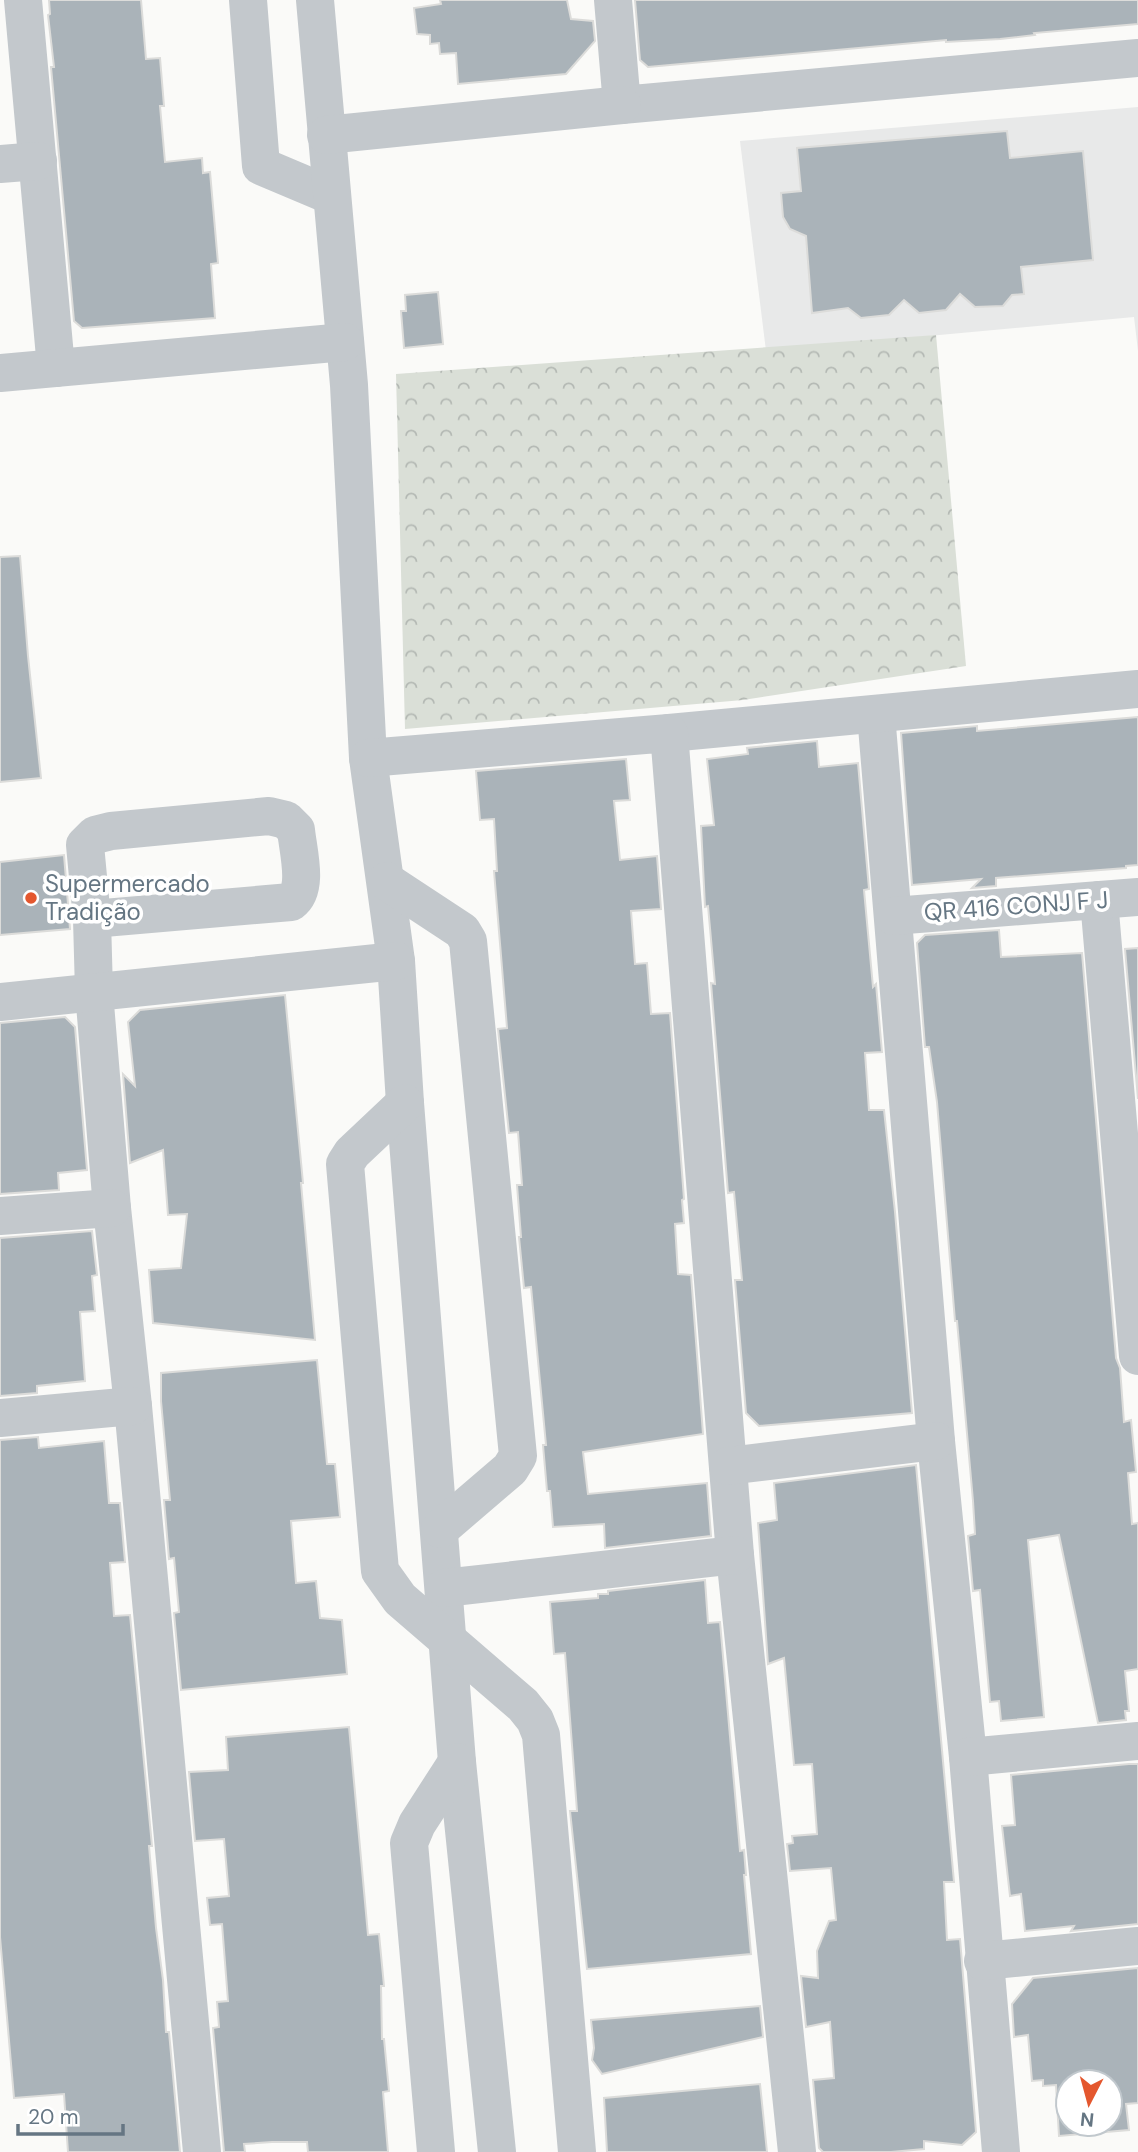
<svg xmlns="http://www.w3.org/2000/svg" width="1138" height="2152" font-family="'DM Sans',sans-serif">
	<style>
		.built { fill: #e8e9e9 }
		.forest { fill: url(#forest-crowns) }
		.building { fill: #aab3b9; stroke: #dcdcda; stroke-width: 2; fill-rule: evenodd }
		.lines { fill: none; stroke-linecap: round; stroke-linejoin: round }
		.minor { stroke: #c3c8cc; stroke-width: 38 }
		.poi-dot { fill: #e4572e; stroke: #fff; stroke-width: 2.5 }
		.labels { text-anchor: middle; stroke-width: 7; stroke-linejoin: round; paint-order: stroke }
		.poi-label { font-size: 24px; fill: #657683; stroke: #fff; text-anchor: start }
		.street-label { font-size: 24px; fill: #657683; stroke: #fff }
	</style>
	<defs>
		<pattern id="forest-crowns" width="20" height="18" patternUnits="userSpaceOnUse" patternTransform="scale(1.75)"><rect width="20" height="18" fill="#dadfd7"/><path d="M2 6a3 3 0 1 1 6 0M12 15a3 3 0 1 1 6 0" fill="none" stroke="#b4b9b4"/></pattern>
	</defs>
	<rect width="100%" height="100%" fill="#fafaf8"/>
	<path class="built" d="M 1138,107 L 1138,351 L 1134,317 L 766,351 L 740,141 Z"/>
	<path class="forest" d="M 936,335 L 966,666 L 743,700 L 405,729 L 396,374 Z"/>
	<g class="building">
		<path d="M 49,0 L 141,0 L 146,59 L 160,58 L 164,106 L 160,106 L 165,162 L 202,158 L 203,173 L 210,172 L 218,263 L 211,264 L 215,318 L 82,328 L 74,321 L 51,67 L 54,67 L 48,15 L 50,14 Z"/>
		<path d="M 440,0 L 567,0 L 571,19 L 593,21 L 595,41 L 566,74 L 458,84 L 456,53 L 440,54 L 439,43 L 430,44 L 430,35 L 417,34 L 414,8 L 441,4 Z"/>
		<path d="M 635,0 L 1138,0 L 1138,24 L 1034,33 L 1035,35 L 1000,39 L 946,42 L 946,40 L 648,67 L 640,60 Z"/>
		<path d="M 1007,131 L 1010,158 L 1083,151 L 1093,260 L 1021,267 L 1024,294 L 1012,295 L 1003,306 L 975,307 L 960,294 L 946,310 L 919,313 L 904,300 L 889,315 L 861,318 L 848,308 L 812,313 L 806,236 L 790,229 L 783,217 L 781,193 L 801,191 L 797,148 Z"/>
		<path d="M 438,292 L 443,344 L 404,348 L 401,311 L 406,311 L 405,295 Z"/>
		<path d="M 20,556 L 28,656 L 41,778 L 0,782 L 0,557 Z"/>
		<path d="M 1138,717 L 1138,865 L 1126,866 L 1126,868 L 996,878 L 996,886 L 972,888 L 981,879 L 912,885 L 901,733 L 977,726 L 977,731 Z"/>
		<path d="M 817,741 L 819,767 L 858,763 L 869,889 L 864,890 L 873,987 L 876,984 L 882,1052 L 865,1053 L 869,1110 L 884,1110 L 895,1212 L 912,1413 L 759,1426 L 746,1413 L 735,1280 L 742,1280 L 734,1192 L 728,1193 L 711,983 L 715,984 L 708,906 L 705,907 L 701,826 L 714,825 L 707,759 L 748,754 L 747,748 Z"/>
		<path d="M 626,759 L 630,800 L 614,801 L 620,860 L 657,856 L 661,909 L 631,911 L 635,964 L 647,963 L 651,1014 L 670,1013 L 684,1199 L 682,1200 L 684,1223 L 675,1224 L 678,1274 L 691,1275 L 703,1434 L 583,1452 L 588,1494 L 707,1483 L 711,1536 L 605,1548 L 604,1524 L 553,1527 L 550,1491 L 547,1491 L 543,1445 L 546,1445 L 531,1287 L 524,1288 L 519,1237 L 521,1237 L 517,1185 L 522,1185 L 518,1132 L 509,1133 L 498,1029 L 507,1028 L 494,871 L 497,871 L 494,819 L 480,820 L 476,771 Z"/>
		<path d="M 64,855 L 70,929 L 0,935 L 0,862 Z"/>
		<path d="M 999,930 L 1001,957 L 1082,953 L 1116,1358 L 1120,1368 L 1124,1422 L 1131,1420 L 1136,1472 L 1128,1473 L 1132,1524 L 1138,1523 L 1138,1669 L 1125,1671 L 1129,1711 L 1125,1711 L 1126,1720 L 1098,1723 L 1059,1535 L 1028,1540 L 1044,1717 L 1001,1721 L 999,1701 L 990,1702 L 980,1590 L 973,1591 L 968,1536 L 975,1534 L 973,1501 L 957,1321 L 955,1321 L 937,1102 L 929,1047 L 925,1047 L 917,943 L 925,935 Z"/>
		<path d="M 1138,948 L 1138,1099 L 1125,949 Z"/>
		<path d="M 285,995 L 303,1183 L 301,1183 L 315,1340 L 153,1323 L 149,1270 L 181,1268 L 187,1214 L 168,1215 L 163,1150 L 130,1163 L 123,1074 L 135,1086 L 128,1022 L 140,1010 Z"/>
		<path d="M 65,1017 L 75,1027 L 87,1170 L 58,1173 L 59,1190 L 0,1194 L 0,1023 Z"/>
		<path d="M 92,1231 L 97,1275 L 92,1276 L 95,1311 L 80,1312 L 85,1381 L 37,1386 L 37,1393 L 0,1396 L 0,1238 Z"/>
		<path d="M 317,1360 L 327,1464 L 335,1464 L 340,1517 L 291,1521 L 296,1583 L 316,1581 L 320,1618 L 342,1620 L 347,1674 L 181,1690 L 174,1613 L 179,1612 L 174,1558 L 169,1559 L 164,1500 L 170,1500 L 161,1401 L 161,1373 Z"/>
		<path d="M 38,1437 L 39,1448 L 104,1441 L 109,1503 L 120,1503 L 125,1562 L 110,1563 L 114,1616 L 130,1615 L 152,1846 L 149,1846 L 156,1928 L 163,1980 L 166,2032 L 169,2032 L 180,2152 L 68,2152 L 64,2094 L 14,2098 L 0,1937 L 0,1440 Z"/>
		<path d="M 916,1465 L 954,1882 L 944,1882 L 947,1940 L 960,1939 L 976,2132 L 962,2145 L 924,2141 L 924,2149 L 891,2152 L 823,2152 L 819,2148 L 813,2080 L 834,2078 L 830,2022 L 806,2027 L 801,1976 L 818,1978 L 817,1951 L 829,1921 L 836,1920 L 831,1868 L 790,1871 L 787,1844 L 793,1843 L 792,1836 L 817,1834 L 812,1764 L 794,1765 L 784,1658 L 768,1664 L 758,1523 L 777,1520 L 774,1483 Z"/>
		<path d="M 705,1580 L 708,1623 L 720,1622 L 740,1851 L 744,1850 L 746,1875 L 744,1875 L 751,1954 L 587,1969 L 570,1811 L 577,1811 L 565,1653 L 554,1654 L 550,1602 L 598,1598 L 598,1594 L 608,1594 L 608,1591 Z"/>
		<path d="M 349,1727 L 368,1935 L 379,1934 L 384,1986 L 381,1986 L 382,2039 L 384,2039 L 389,2091 L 383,2092 L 388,2152 L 308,2152 L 307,2142 L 272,2142 L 244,2144 L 245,2152 L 224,2152 L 213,2028 L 219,2027 L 217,2002 L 228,2001 L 222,1924 L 210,1925 L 207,1898 L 229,1896 L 224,1839 L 195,1841 L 189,1772 L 228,1770 L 226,1737 Z"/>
		<path d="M 1129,1764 L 1138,1764 L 1138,1924 L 1071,1931 L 1074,1926 L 1025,1931 L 1021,1894 L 1010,1896 L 1002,1826 L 1015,1825 L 1011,1775 Z"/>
		<path d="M 1138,1968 L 1138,2103 L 1126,2104 L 1129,2130 L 1059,2136 L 1056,2085 L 1043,2086 L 1043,2080 L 1032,2081 L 1028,2035 L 1014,2037 L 1012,2004 L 1033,1978 ZM 1068,2082 L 1110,2082 L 1110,2124 L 1068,2124 Z"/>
		<path d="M 760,2006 L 763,2037 L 602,2074 L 592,2060 L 594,2048 L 591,2020 Z"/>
		<path d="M 760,2084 L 767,2152 L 607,2152 L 604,2098 Z"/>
	</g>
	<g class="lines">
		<g class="minor">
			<path d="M 23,0 L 56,368"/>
			<path d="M 248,0 L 261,166 L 332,196"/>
			<path d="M 315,0 L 349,385 L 368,758 L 396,961 L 405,1103 L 457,1762 L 497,2152"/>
			<path d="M 613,0 L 622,105 L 1138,58"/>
			<path d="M 326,135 L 622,105"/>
			<path d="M 0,164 L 38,161"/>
			<path d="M 0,373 L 345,342"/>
			<path d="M 876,714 L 936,1441 L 968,1757 L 1001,2152"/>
			<path d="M 669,733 L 1138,689"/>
			<path d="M 368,758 L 669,733 L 735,1555 L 797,2152"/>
			<path d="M 386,881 L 462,931 L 468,941 L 518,1456 L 510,1469 L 440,1529"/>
			<path d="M 1099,900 L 1138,1356"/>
			<path d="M 893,916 L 1138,897"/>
			<path d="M 92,919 L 291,902 C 309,889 298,851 296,830 L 286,820 L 269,816 L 111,831 L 95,835 L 85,845 L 92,919 L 94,992 L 112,1208 L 133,1406 L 202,2152"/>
			<path d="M 0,1002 L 396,961"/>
			<path d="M 405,1103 L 352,1153 L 345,1164 L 380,1571 L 400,1599 L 523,1705 L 535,1720 L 541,1735 L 577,2152"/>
			<path d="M 0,1216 L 112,1208"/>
			<path d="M 0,1418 L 133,1406"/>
			<path d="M 728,1466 L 936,1441"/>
			<path d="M 444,1588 L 735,1555"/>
			<path d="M 968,1757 L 1138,1741"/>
			<path d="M 983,1961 L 1138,1946"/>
			<path d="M 436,2152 L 409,1843 L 417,1824 L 457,1762"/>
		</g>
	</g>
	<circle class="poi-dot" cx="31" cy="898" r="7"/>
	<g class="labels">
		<g class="poi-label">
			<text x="45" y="892">Supermercado<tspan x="45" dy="28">Tradição</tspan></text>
		</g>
		<g class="street-label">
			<text transform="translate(1016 906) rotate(-4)" y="8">QR 416 CONJ F J</text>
		</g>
	</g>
	<g transform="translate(1089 2103) rotate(186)"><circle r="33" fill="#ffffff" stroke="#c1c8cd" stroke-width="2"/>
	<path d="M0-5L12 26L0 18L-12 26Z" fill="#e4572e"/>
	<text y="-10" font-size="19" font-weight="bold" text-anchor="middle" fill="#657683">N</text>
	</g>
	<path d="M18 2124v10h105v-10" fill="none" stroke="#657683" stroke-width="3.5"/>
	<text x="28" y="2124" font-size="21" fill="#657683" stroke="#ffffff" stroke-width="5" paint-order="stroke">20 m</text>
</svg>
